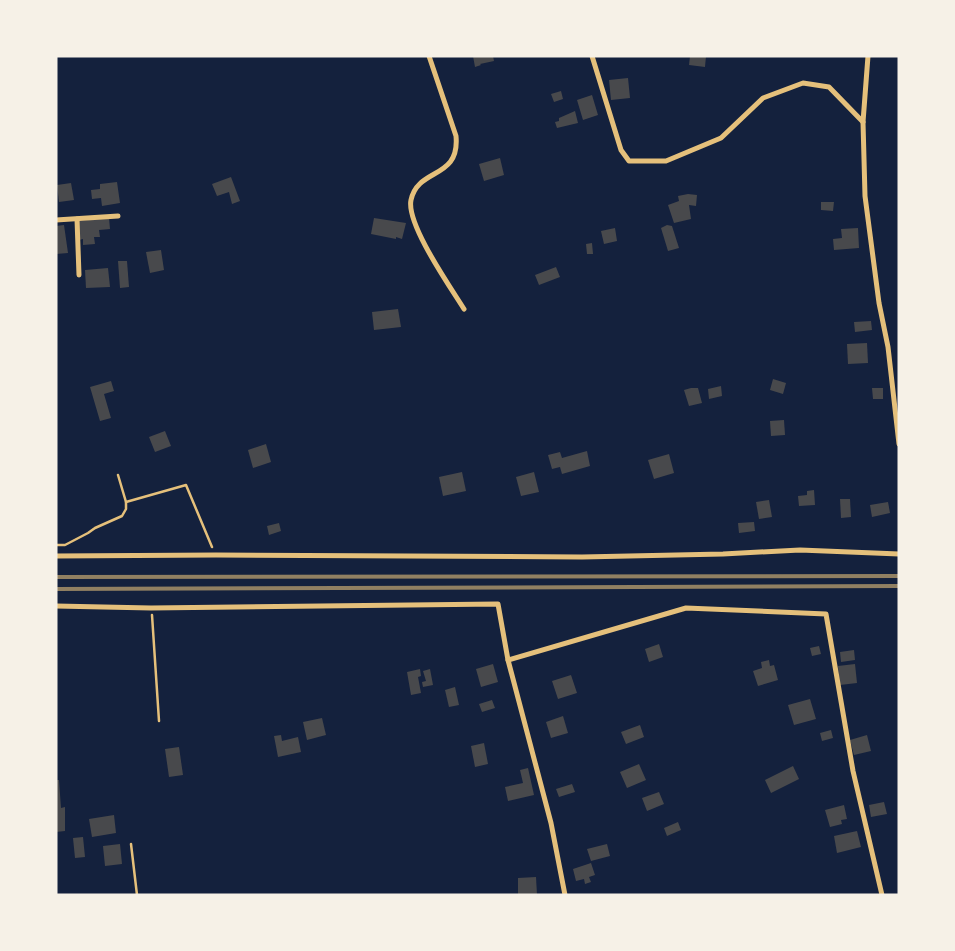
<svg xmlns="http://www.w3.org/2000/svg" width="955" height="951" font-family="Montserrat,sans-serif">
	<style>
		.building { fill: #48494c }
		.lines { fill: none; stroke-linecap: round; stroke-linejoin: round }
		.path { stroke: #e5c07b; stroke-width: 2.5 }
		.minor { stroke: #e5c07b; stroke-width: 5 }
		.rail { stroke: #918062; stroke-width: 4 }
	</style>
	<rect width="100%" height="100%" fill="#14213d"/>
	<g class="building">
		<path d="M 473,56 L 493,56 L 494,61 L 480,64 L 481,65 L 475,67 Z"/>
		<path d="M 690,56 L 706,56 L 705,67 L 689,65 Z"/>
		<path d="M 628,78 L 630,98 L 611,100 L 609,80 Z"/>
		<path d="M 561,91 L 563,99 L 554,102 L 551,94 Z"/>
		<path d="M 592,95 L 598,115 L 583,120 L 577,100 Z"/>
		<path d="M 575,111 L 578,123 L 557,128 L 555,122 L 559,121 L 559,118 Z"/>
		<path d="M 500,158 L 504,175 L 484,181 L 479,164 Z"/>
		<path d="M 231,177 L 240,201 L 232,204 L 229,192 L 217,196 L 212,184 Z"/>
		<path d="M 117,182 L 120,203 L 102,206 L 101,198 L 92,199 L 91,190 L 100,189 L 100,184 Z"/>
		<path d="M 71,183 L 74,200 L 59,202 L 57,185 Z"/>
		<path d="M 688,194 L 697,195 L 696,206 L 689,205 L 691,219 L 674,223 L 668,205 L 679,201 L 678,196 Z"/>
		<path d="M 821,202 L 834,202 L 833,211 L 821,210 Z"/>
		<path d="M 109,218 L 110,229 L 99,230 L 100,237 L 94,237 L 95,244 L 83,245 L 83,239 L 79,240 L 78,221 Z"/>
		<path d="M 374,218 L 406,223 L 402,239 L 396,237 L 396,239 L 371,234 Z"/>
		<path d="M 64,225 L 68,253 L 56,254 L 56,226 Z"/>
		<path d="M 667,225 L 672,226 L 679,248 L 668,251 L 661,228 Z"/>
		<path d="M 615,228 L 617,241 L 604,244 L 601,231 Z"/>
		<path d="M 858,228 L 859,248 L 834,250 L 833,239 L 842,238 L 841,229 Z"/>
		<path d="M 592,243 L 593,254 L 587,254 L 586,244 Z"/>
		<path d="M 161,250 L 164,270 L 150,273 L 146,252 Z"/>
		<path d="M 118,261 L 127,261 L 129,287 L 120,288 Z"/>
		<path d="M 556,267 L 560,277 L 539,285 L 535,275 Z"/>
		<path d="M 108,268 L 110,287 L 86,288 L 85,270 Z"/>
		<path d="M 398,309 L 401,327 L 374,330 L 372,312 Z"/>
		<path d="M 871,321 L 872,330 L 855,332 L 854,322 Z"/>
		<path d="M 867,343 L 868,363 L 848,364 L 847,344 Z"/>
		<path d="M 773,379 L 786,383 L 783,394 L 770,390 Z"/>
		<path d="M 111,381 L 114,391 L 104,394 L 111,418 L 100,421 L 90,387 Z"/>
		<path d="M 721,386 L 722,396 L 709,399 L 708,389 Z"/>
		<path d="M 691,388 L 698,388 L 702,403 L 689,406 L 684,390 Z"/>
		<path d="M 872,388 L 883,388 L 883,399 L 873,399 Z"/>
		<path d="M 784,420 L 785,435 L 771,436 L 770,421 Z"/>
		<path d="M 165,431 L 171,446 L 155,452 L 149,437 Z"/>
		<path d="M 266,444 L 271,462 L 253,468 L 248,450 Z"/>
		<path d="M 587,451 L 590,466 L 562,474 L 560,467 L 552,469 L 548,455 L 560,452 L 562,458 Z"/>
		<path d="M 669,454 L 674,473 L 654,479 L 648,460 Z"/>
		<path d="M 462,472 L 466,491 L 443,496 L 439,477 Z"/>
		<path d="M 534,472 L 539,492 L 521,496 L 516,477 Z"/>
		<path d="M 814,490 L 815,505 L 799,506 L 798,496 L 807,495 L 807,491 Z"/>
		<path d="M 840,499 L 850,499 L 851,517 L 841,518 Z"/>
		<path d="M 769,500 L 772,517 L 759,519 L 756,502 Z"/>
		<path d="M 888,502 L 890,513 L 872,517 L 870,505 Z"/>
		<path d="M 754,522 L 755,531 L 739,533 L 738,523 Z"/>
		<path d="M 279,523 L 281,531 L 269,535 L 267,526 Z"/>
		<path d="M 659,644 L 663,657 L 649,662 L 645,649 Z"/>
		<path d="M 819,646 L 821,654 L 812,656 L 810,648 Z"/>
		<path d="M 854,650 L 855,660 L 841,662 L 840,652 Z"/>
		<path d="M 769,660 L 770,666 L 774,665 L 778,680 L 758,686 L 753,671 L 762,668 L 761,662 Z"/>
		<path d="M 493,664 L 498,682 L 481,687 L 476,669 Z"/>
		<path d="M 855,664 L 857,683 L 840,685 L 838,666 Z"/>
		<path d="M 420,669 L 421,676 L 418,677 L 421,693 L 411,695 L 407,672 Z"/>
		<path d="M 430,669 L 433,685 L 423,687 L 422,682 L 426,681 L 423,671 Z"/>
		<path d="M 571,675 L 577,693 L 558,699 L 552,681 Z"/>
		<path d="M 455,687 L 459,705 L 449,707 L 445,690 Z"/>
		<path d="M 810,699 L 816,719 L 794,725 L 788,705 Z"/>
		<path d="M 492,700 L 495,708 L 482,712 L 479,704 Z"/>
		<path d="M 563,716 L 568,733 L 551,738 L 546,722 Z"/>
		<path d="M 322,718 L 326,735 L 307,740 L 303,722 Z"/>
		<path d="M 640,725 L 644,737 L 626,744 L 621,732 Z"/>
		<path d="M 831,730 L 833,738 L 822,741 L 820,733 Z"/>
		<path d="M 281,735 L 282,741 L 298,737 L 301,752 L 278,757 L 274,736 Z"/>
		<path d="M 867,735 L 871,751 L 854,755 L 850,740 Z"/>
		<path d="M 484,743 L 488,764 L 475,767 L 471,746 Z"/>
		<path d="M 179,747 L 183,775 L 169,777 L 165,749 Z"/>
		<path d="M 639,764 L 646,780 L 627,788 L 620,772 Z"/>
		<path d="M 793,766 L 799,779 L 771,793 L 765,780 Z"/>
		<path d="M 528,768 L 534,795 L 508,801 L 505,787 L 523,783 L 520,770 Z"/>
		<path d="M 56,780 L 59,780 L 61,808 L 65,807 L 65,831 L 56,832 Z"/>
		<path d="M 572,784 L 575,792 L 559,797 L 556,789 Z"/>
		<path d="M 659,792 L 664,804 L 647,811 L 642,798 Z"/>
		<path d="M 884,802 L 887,814 L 871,817 L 869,805 Z"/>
		<path d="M 844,805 L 847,819 L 841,820 L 842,824 L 830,827 L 825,810 Z"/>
		<path d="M 114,815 L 116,833 L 92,837 L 89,819 Z"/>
		<path d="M 678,822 L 681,830 L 667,836 L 664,828 Z"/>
		<path d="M 857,831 L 861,847 L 837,853 L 834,836 Z"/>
		<path d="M 83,837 L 85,857 L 75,858 L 73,838 Z"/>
		<path d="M 120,844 L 122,864 L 105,866 L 103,846 Z"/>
		<path d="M 607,844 L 610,856 L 591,861 L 587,849 Z"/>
		<path d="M 591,863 L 595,875 L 589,877 L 591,882 L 585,884 L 584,879 L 576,881 L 573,869 Z"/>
		<path d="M 536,877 L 537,895 L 518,895 L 518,878 Z"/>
	</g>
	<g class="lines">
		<g class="path">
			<path d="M 126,502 L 186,485 L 212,547"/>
			<path d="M 56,545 L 65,545 L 88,533 L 95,528 L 122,516 L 126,509 L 126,502 L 118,475"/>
			<path d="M 152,615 L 159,721"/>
			<path d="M 131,844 L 137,895"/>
		</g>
		<g class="minor">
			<path d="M 429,56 L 456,136 C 460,180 418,167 411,200 C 406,224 451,288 464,309"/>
			<path d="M 592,56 L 621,150 L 629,161 L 666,161 L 721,138 L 763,98 L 803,83 L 829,87 L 863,122"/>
			<path d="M 868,56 L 863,122 L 865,196 L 879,303 L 888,347 L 899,444"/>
			<path d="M 77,219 L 79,275"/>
			<path d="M 56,220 L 118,216"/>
			<path d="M 56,556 L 216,555 L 582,557 L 723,554 L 800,550 L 899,554"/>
			<path d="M 56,606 L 151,608 L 498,604 L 508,660 L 551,823 L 565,895"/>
			<path d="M 508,660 L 686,608 L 826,614 L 853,771 L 882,895"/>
		</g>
		<g class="rail">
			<path d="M 56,577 L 899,576"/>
			<path d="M 56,589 L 899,586"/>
		</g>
	</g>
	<rect width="955" height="951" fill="none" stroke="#f6f1e7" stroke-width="115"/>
</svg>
